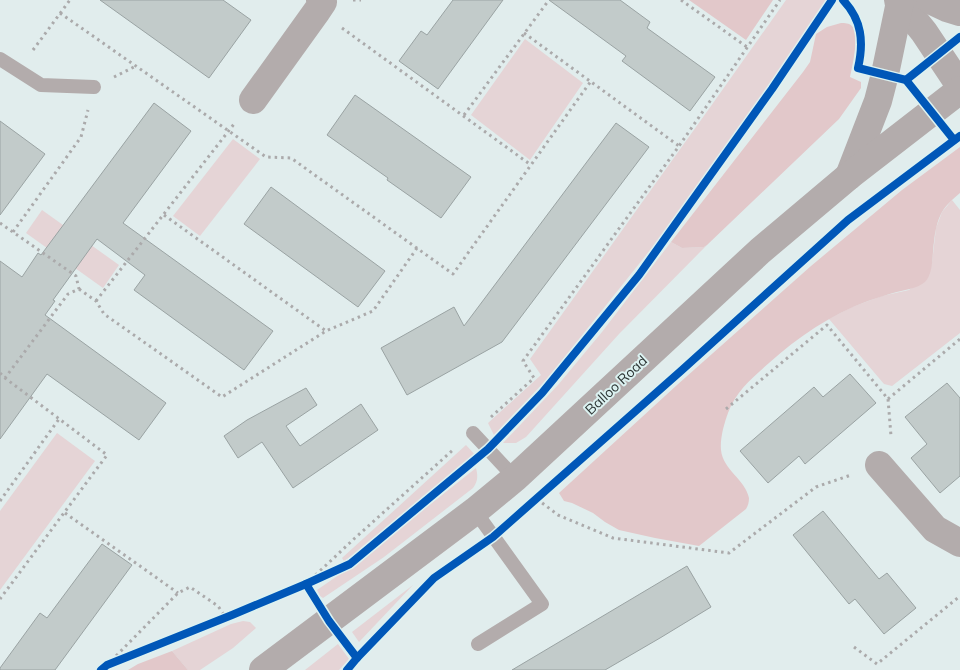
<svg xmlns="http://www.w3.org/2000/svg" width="960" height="670" font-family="Mulish,sans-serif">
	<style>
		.green { fill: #e5d4d6 }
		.forest { fill: #e2c8ca }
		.building { fill: #c2cbca; stroke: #9aa3a3 }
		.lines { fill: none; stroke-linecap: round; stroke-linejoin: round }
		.path { stroke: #abaaab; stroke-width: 3; stroke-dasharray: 2.5 4; stroke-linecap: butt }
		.service { stroke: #b3acac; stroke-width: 14 }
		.minor { stroke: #b3acac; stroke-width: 28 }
		.tertiary { stroke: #b3acac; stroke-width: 28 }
		.cycleway-casing { stroke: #dcf2f1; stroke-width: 11 }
		.cycleway { stroke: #0057b8; stroke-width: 8 }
		.labels { text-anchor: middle; stroke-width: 4; stroke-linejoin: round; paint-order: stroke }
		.street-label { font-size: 14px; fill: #2d3635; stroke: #dcf2f1 }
	</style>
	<rect width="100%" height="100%" fill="#e1eded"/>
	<g class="green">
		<path d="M 786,0 L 828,0 L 748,118 L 674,220 L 548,378 L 494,435 L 488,423 L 541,375 L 530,359 L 711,106 Z"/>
		<path d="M 525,39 L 583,83 L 530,160 L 471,115 Z"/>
		<path d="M 233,139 L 260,159 L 200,236 L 173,216 Z"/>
		<path d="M 952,200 L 960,210 L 960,333 L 892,386 L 884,384 L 829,319 L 852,307 L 882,296 L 909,290 L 928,275 L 932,263 L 936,228 L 942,212 Z"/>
		<path d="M 42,210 L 119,265 L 103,288 L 26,233 Z"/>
		<path d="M 671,242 L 682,248 L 704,247 L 707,245 L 619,334 L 526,437 L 516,443 L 503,443 L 558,385 L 602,332 Z"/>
		<path d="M 57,433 L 95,461 L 0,590 L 0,511 Z"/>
		<path d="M 466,445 L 476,456 L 369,545 L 344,561 L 342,558 Z"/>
		<path d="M 476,468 C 478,476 478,481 473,488 L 384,557 L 323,598 L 320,596 L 317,590 L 359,561 Z"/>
		<path d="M 413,585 L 359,642 L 352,632 Z"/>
		<path d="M 243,621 L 250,622 L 256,628 L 233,648 L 200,670 L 188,670 L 172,651 L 231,624 Z"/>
		<path d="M 338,644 L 349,659 L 339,670 L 305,670 Z"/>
	</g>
	<g class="forest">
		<path d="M 689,0 L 773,0 L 746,40 Z"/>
		<path d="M 841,23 C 845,23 849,23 852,26 C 860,35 852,67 850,77 L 861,82 L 861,88 L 839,119 L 707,245 L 704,247 L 682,248 L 671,242 L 803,72 L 810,62 L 816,34 L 827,27 Z"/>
		<path d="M 960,147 L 960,193 C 953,199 946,205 942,212 C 937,221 935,232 934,242 C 932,253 934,273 925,282 C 917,289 903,290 893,293 C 884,296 876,298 868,301 C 830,315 798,337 769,363 C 752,378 736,391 728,413 C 724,424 720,438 721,450 C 723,470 745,479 749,498 C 749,502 748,506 746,509 L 699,546 L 655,538 L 619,530 L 605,522 L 593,513 L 572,503 L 564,501 L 559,493 L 677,385 L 811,266 L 902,190 Z"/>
		<path d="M 172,651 L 188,670 L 128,670 L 138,664 Z"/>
	</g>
	<g class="building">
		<path d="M 100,0 L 223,0 L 251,20 L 209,78 Z"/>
		<path d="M 453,0 L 503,0 L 438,89 L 399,61 L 421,31 L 427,35 Z"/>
		<path d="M 549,0 L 620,0 L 650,22 L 647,28 L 715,77 L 690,111 L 622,61 L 626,56 Z"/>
		<path d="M 355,95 L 471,177 L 441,218 L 387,180 L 388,178 L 327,135 Z"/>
		<path d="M 154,103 L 191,131 L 123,223 L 273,331 L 244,370 L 134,290 L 145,275 L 97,239 L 53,300 L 55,301 L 45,315 L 166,403 L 139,440 L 47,374 L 0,439 L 0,261 L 22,277 L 38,253 L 41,255 Z"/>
		<path d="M 0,121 L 45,154 L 0,215 Z"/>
		<path d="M 616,123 L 649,147 L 502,342 L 407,395 L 381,348 L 454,307 L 464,326 Z"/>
		<path d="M 271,187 L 385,271 L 358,307 L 244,224 Z"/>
		<path d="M 850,374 L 876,403 L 805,464 L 799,456 L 768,483 L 740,451 L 814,387 L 823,397 Z"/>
		<path d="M 947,383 L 960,398 L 960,476 L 940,493 L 911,458 L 927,444 L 905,417 Z"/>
		<path d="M 306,388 L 317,405 L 286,426 L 300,446 L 361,404 L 378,430 L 293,488 L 262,442 L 238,458 L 224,436 L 247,420 Z"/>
		<path d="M 823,511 L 879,579 L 887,573 L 916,608 L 884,634 L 855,599 L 849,604 L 793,535 Z"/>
		<path d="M 102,544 L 132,565 L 55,670 L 0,670 L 0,668 L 40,613 L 47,618 Z"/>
		<path d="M 687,566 L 711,607 L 660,638 L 605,670 L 512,670 Z"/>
	</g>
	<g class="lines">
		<g class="path">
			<path d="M 353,0 L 361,0"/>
			<path d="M 681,0 L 747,47"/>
			<path d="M 60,13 L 266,157 L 291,158 L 453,274 L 591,81"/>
			<path d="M 342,28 L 531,165"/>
			<path d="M 524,33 L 679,146"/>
			<path d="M 33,50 L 70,0"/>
			<path d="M 114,77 L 136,66"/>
			<path d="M 464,115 L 549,0"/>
			<path d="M 164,215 L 326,331"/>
			<path d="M 0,223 L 76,276 L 79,289 L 68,294 L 5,378"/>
			<path d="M 13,232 L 81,137 L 88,110"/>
			<path d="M 79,289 L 96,301 L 104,314 L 222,397 L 326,331 L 373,311 L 417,248"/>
			<path d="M 96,301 L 234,124"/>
			<path d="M 0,373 L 5,378 L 107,455 L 0,599"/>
			<path d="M 888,399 L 960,339"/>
			<path d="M 726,409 L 827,325 L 888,399 L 891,436"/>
			<path d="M 491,417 L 534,378 L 523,361 L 679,146 L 780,0"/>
			<path d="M 537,499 L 558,515 L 613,538 L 729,553 L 816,487 L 851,475"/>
			<path d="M 0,501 L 59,419"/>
			<path d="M 65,513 L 178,593"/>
			<path d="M 306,584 L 355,538 L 454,449"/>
			<path d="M 854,647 L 877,664 L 960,596"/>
			<path d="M 107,665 L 178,593 L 190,587 L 218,606 L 226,618"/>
		</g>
		<g class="service">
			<path d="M 0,59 L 41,85 L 94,87"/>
			<path d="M 473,433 L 515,478"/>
			<path d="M 475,511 L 542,604 L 478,644"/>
		</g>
		<g class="minor">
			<path d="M 253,100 L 317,11 L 323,2 L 320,0"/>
			<path d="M 879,465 L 935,529 L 960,543"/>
		</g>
		<g class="tertiary">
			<path d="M 898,0 L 924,32 L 960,86"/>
			<path d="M 930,0 L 947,8 L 960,12"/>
			<path d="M 849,176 L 878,101 L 885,74 L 900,2"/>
			<path d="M 263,670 L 475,511 L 515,478 L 760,251 L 849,176 L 960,90"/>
		</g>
		<g class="cycleway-casing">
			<g id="cycleway">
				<path d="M 843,0 C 862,20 864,42 858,68 L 906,80 L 954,140"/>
				<path d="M 906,80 L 960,37"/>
				<path d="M 306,584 L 329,621 L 357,658"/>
				<path d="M 101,670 L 107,665 L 232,615 L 306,584 L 350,564 L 488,449 L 542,393 L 639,275 L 772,89 L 832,0"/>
				<path d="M 347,670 L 357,658 L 434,578 L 493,537 L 682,370 L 848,220 L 960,136"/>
			</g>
		</g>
		<use href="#cycleway" class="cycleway"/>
	</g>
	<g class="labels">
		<g class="street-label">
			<text transform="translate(616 385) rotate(-43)" y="5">Balloo Road</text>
		</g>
	</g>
</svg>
